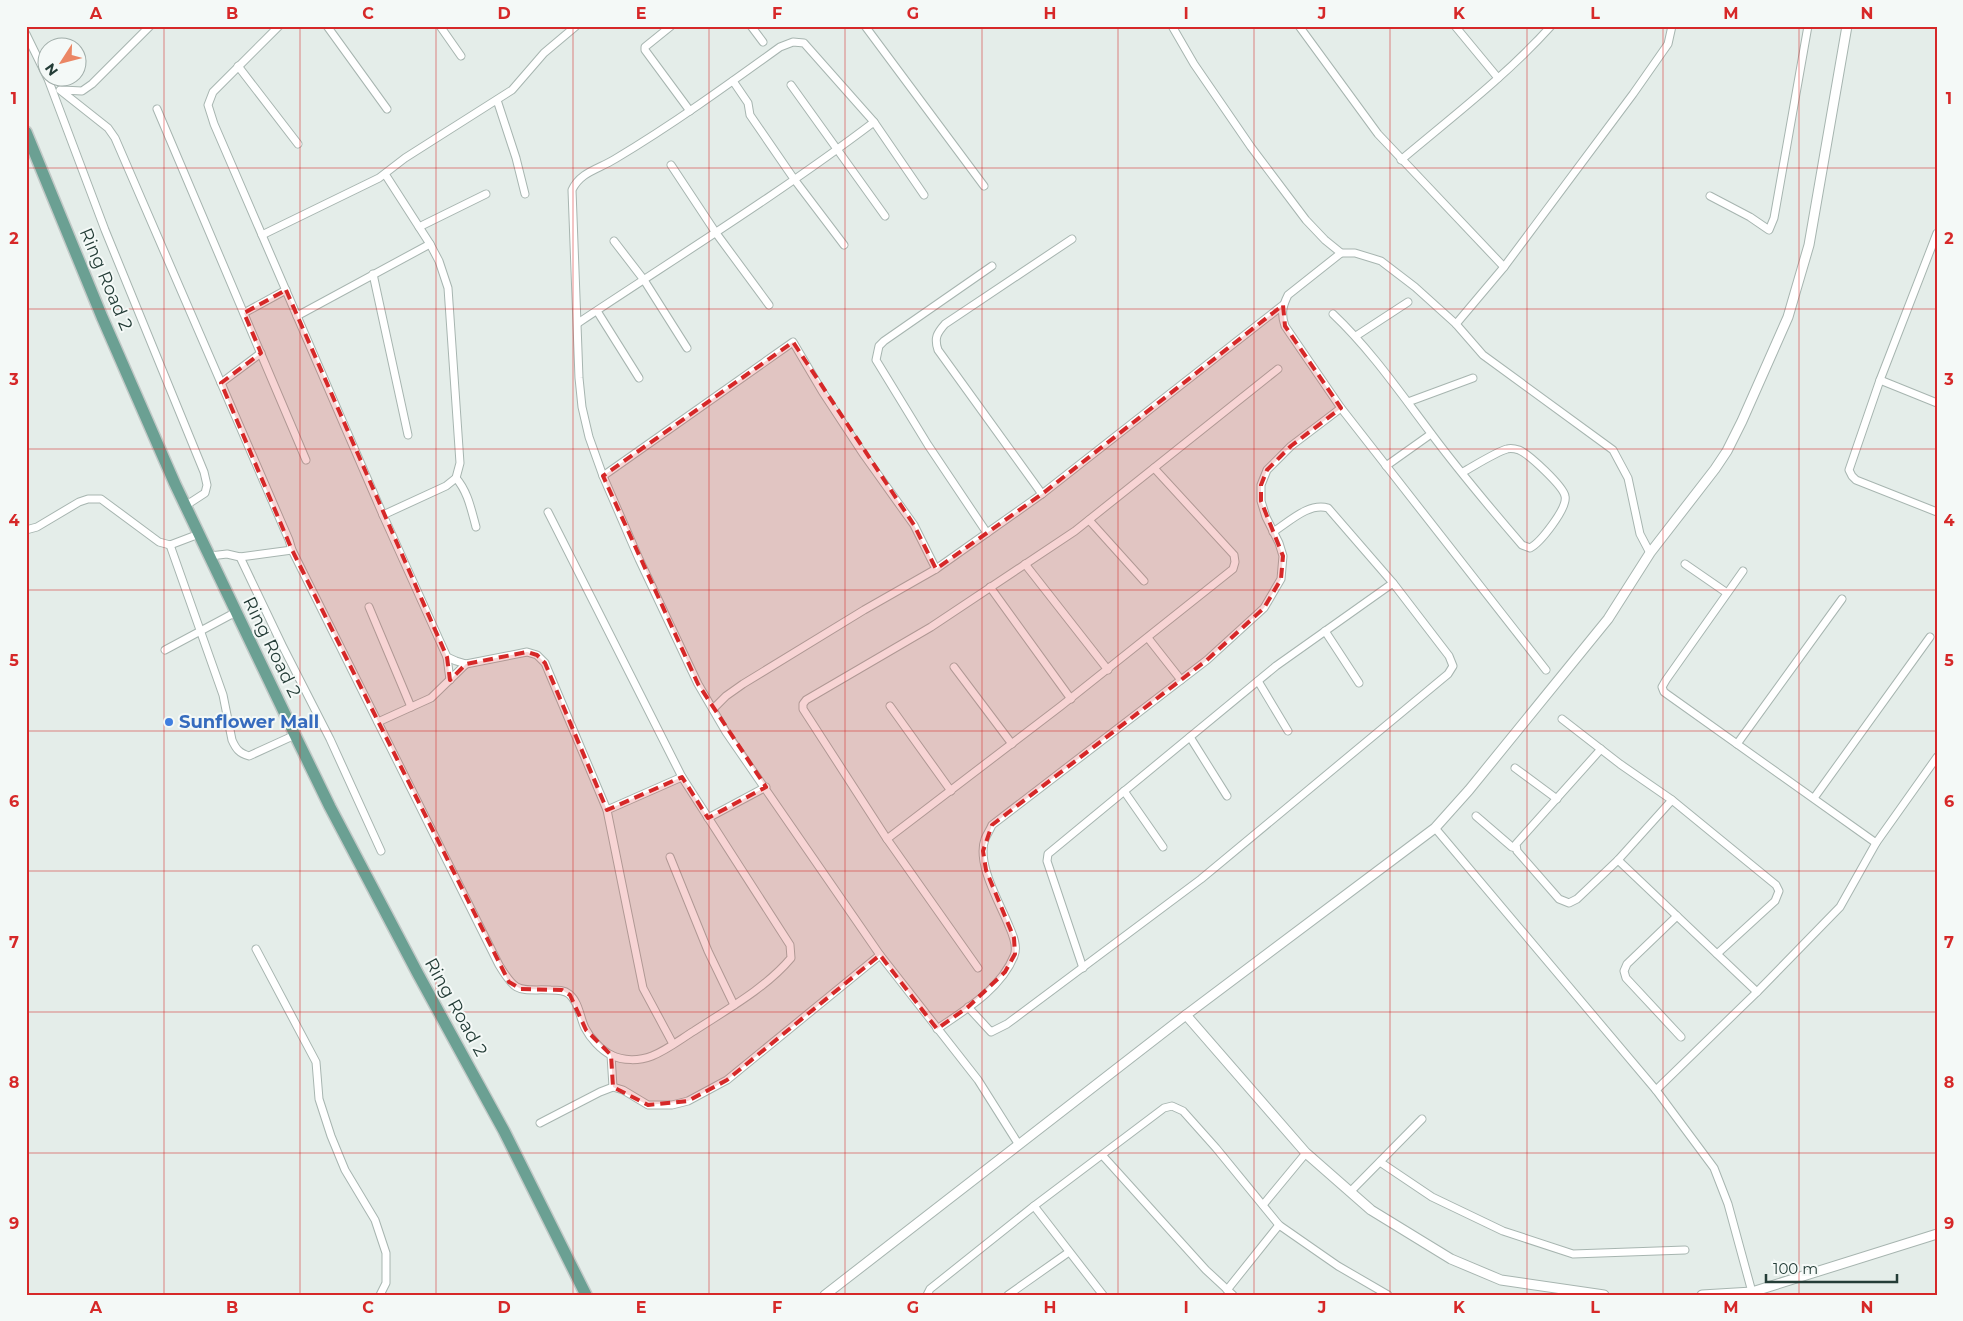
<svg xmlns="http://www.w3.org/2000/svg" width="1963" height="1321" font-family="Montserrat,sans-serif">
	<style>
		.lines { fill: none; stroke-linecap: round; stroke-linejoin: round }
		.minor-casing { stroke: #a7b5b0; stroke-width: 9 }
		.tertiary-casing { stroke: #a7b5b0; stroke-width: 11 }
		.primary-casing { stroke: #c2c9c7; stroke-width: 14 }
		.minor { stroke: #fff; stroke-width: 7 }
		.tertiary { stroke: #fff; stroke-width: 9 }
		.primary { stroke: #6ba093; stroke-width: 11 }
		.marked { fill: #d62828; fill-opacity: 0.2; stroke: #d62828; stroke-width: 4; stroke-dasharray: 10 6; stroke-linejoin: round }
		.grid { fill: none; stroke: #d62828; stroke-width: 1; stroke-opacity: 0.55 }
		.shop-dot { fill: #3f7fe0; stroke: #f4f9f7; stroke-width: 2 }
		.labels { text-anchor: middle; stroke-width: 4; stroke-linejoin: round; paint-order: stroke }
		.street-label { font-size: 18px; fill: #243d37; stroke: #f4f9f7 }
		.shop-label { font-size: 18px; font-weight: bold; fill: #366cbe; stroke: #f4f9f7; text-anchor: start }
		.neatline { fill: none; stroke: #d62828; stroke-width: 2 }
		.grid-label { font-size: 16px; text-anchor: middle; font-weight: bold; fill: #d62828 }
	</style>
	<rect width="100%" height="100%" fill="#e4ede9"/>
	<g class="lines">
		<g class="minor-casing">
			<g id="minor">
				<path d="M 279,26 L 213,92 L 208,105 L 214,124 L 383,515 L 447,657 L 450,680"/>
				<path d="M 327,26 L 387,109"/>
				<path d="M 440,26 L 461,56"/>
				<path d="M 671,26 L 645,47 L 645,50 L 690,111"/>
				<path d="M 751,26 L 763,42"/>
				<path d="M 865,26 L 984,186"/>
				<path d="M 1172,26 L 1194,64 L 1251,147 L 1306,220 L 1325,240 L 1341,253 L 1355,253 L 1381,261 L 1415,287 L 1456,324 L 1483,355 L 1613,450 L 1628,478 L 1640,534 L 1650,553"/>
				<path d="M 1299,26 L 1378,134 L 1504,267"/>
				<path d="M 1455,26 L 1498,78"/>
				<path d="M 26,34 L 48,79 L 105,230 L 204,472 L 207,485 L 205,493 L 185,506"/>
				<path d="M 238,66 L 298,144"/>
				<path d="M 733,81 L 748,103 L 750,115 L 794,179 L 844,245"/>
				<path d="M 791,85 L 885,216"/>
				<path d="M 60,90 L 108,128 L 115,138 L 289,540 L 292,550 L 499,965 C 517,995 519,989 551,990 C 558,990 564,990 569,994 C 579,1002 580,1018 585,1028 C 590,1038 601,1050 611,1055 C 623,1061 639,1061 652,1056 C 667,1050 681,1039 694,1031 C 726,1010 766,988 791,958 L 790,945 L 682,777 L 548,512"/>
				<path d="M 62,90 L 82,91 L 92,84 L 150,26"/>
				<path d="M 497,100 L 516,158 L 525,194"/>
				<path d="M 157,109 L 306,460"/>
				<path d="M 1401,160 C 1452,117 1506,76 1551,26"/>
				<path d="M 671,165 L 716,233 L 769,305"/>
				<path d="M 924,195 L 874,122 L 804,43 L 793,42 L 780,47 C 726,86 672,125 615,159 C 599,169 580,172 572,190 L 579,378 L 582,407 L 589,437 L 603,476 L 639,559 L 698,684 L 726,732 L 880,955 L 978,1080 L 1019,1145"/>
				<path d="M 1710,196 L 1750,217 L 1769,230 L 1774,218 L 1808,26"/>
				<path d="M 419,227 L 486,194"/>
				<path d="M 1937,233 L 1880,380 L 1849,470 L 1852,476 L 1856,480 L 1937,512"/>
				<path d="M 262,235 L 379,178 L 405,158 L 512,90 L 544,53 L 576,26"/>
				<path d="M 614,241 L 644,280 L 687,348"/>
				<path d="M 1341,253 L 1288,295 C 1282,307 1281,314 1285,326 L 1341,408 L 1546,670"/>
				<path d="M 373,274 L 408,435"/>
				<path d="M 597,311 L 639,378"/>
				<path d="M 244,313 L 286,290"/>
				<path d="M 1333,314 C 1370,349 1399,391 1430,432 C 1459,471 1491,509 1522,545 L 1530,548 C 1540,543 1568,508 1565,496 C 1563,486 1529,454 1519,450 C 1516,449 1510,448 1507,449 C 1496,452 1474,466 1463,472"/>
				<path d="M 297,316 L 430,244"/>
				<path d="M 578,323 C 677,257 779,194 874,122"/>
				<path d="M 1456,324 L 1504,267 L 1633,94 L 1668,44 L 1672,26"/>
				<path d="M 1356,336 L 1408,302"/>
				<path d="M 1880,380 L 1937,403"/>
				<path d="M 221,383 L 261,353"/>
				<path d="M 1408,402 L 1473,378"/>
				<path d="M 1386,466 L 1431,434"/>
				<path d="M 603,476 L 793,342 L 822,391 L 864,455 L 914,525 L 936,569"/>
				<path d="M 456,478 C 468,492 471,509 476,527"/>
				<path d="M 1042,494 L 938,350 C 934,338 937,333 945,324 L 1072,239"/>
				<path d="M 383,515 L 446,486 L 456,478 L 460,463 L 448,288 L 439,261 L 430,244 L 385,174"/>
				<path d="M 1089,520 L 1144,581"/>
				<path d="M 26,530 L 37,527 L 79,502 L 88,499 L 101,499 L 159,542 L 170,545 L 199,534"/>
				<path d="M 987,533 L 928,445 L 876,360 L 879,346 L 884,341 L 992,266"/>
				<path d="M 170,545 L 223,695 L 232,740 C 236,749 239,753 249,756 L 295,735"/>
				<path d="M 210,556 L 227,554 L 240,557 L 292,550"/>
				<path d="M 240,557 L 282,645 L 330,739 L 381,851"/>
				<path d="M 1025,564 L 1108,670"/>
				<path d="M 1685,564 L 1727,593"/>
				<path d="M 1743,571 L 1666,680 L 1662,687 L 1664,692 L 1876,843"/>
				<path d="M 990,587 L 1071,699"/>
				<path d="M 369,607 L 411,707"/>
				<path d="M 1325,631 L 1359,683"/>
				<path d="M 1148,638 L 1181,680"/>
				<path d="M 165,650 L 236,612"/>
				<path d="M 447,657 L 456,661 L 466,664 L 527,652 L 537,655 L 545,663 L 607,810 L 643,988 L 673,1044"/>
				<path d="M 954,667 L 1012,744"/>
				<path d="M 1258,681 L 1288,731"/>
				<path d="M 890,706 L 951,791"/>
				<path d="M 713,709 L 726,696 L 743,684 L 864,610 L 936,569 L 1042,494 L 1283,305"/>
				<path d="M 1562,719 L 1620,764 L 1672,800 L 1776,885 L 1779,891 L 1775,901 L 1717,954"/>
				<path d="M 378,722 L 431,698 L 466,664"/>
				<path d="M 1190,737 L 1227,796"/>
				<path d="M 1737,744 L 1842,599"/>
				<path d="M 1601,749 L 1516,844 L 1517,851 L 1559,899 L 1569,903 L 1577,899 L 1618,860 L 1672,800"/>
				<path d="M 1515,768 L 1557,799"/>
				<path d="M 1124,791 L 1163,847"/>
				<path d="M 1814,798 L 1930,637"/>
				<path d="M 607,810 L 682,777"/>
				<path d="M 1476,816 L 1512,847 L 1516,848"/>
				<path d="M 708,818 L 766,787"/>
				<path d="M 1435,828 L 1656,1090 L 1714,1168 L 1728,1204 L 1752,1292"/>
				<path d="M 887,839 L 1061,706 L 1233,569 L 1235,562 L 1234,555 L 1154,468"/>
				<path d="M 670,857 L 708,951 L 734,1005"/>
				<path d="M 1618,860 L 1757,992"/>
				<path d="M 1677,916 L 1627,964 L 1624,971 L 1626,978 L 1681,1037"/>
				<path d="M 256,949 L 316,1062 L 319,1099 L 331,1136 L 345,1170 L 375,1220 L 386,1253 L 386,1283 L 380,1295"/>
				<path d="M 978,968 L 887,839 L 803,709 L 803,704 L 806,700 L 931,627 L 1075,531 L 1278,369"/>
				<path d="M 1083,968 L 1047,861 L 1048,854 L 1276,666 L 1393,583"/>
				<path d="M 968,1007 L 991,1032 L 1007,1024 L 1201,879 L 1448,674 L 1453,666 L 1449,656 L 1393,583 L 1328,508 C 1309,502 1289,522 1273,532"/>
				<path d="M 937,1029 C 965,1010 1001,989 1014,956 C 1018,947 1013,935 1009,926 C 1000,903 976,864 985,839 C 987,834 990,830 992,825 L 1207,660 L 1264,608 L 1281,579 L 1283,556 L 1279,543 L 1266,517 L 1261,501 L 1261,485 L 1267,470 L 1291,446 L 1341,408"/>
				<path d="M 611,1055 L 613,1087"/>
				<path d="M 1656,1090 L 1757,992 L 1840,907 L 1876,843 L 1937,757"/>
				<path d="M 540,1123 L 600,1092 L 613,1087 L 623,1090 L 648,1105 L 672,1105 L 688,1101 L 727,1080 L 880,955"/>
				<path d="M 1103,1156 L 1206,1270 L 1233,1295"/>
				<path d="M 1380,1162 L 1432,1197 L 1503,1231 L 1573,1254 L 1685,1250"/>
				<path d="M 1350,1192 L 1422,1119"/>
				<path d="M 1263,1205 L 1306,1153"/>
				<path d="M 1034,1206 L 1103,1295"/>
				<path d="M 1227,1290 L 1279,1225"/>
				<path d="M 927,1295 L 930,1289 L 1034,1206 L 1164,1108 L 1172,1106 L 1183,1111 L 1216,1148 L 1279,1225 L 1338,1266 L 1388,1295"/>
				<path d="M 1008,1295 L 1069,1252"/>
			</g>
		</g>
		<g class="tertiary-casing">
			<g id="tertiary">
				<path d="M 1186,1015 L 1306,1153 L 1371,1210 L 1451,1259 L 1501,1280 L 1604,1295"/>
				<path d="M 825,1295 L 1186,1015 L 1435,828 L 1469,790 L 1608,619 L 1650,553 L 1715,469 L 1727,451 L 1742,421 L 1788,317 L 1809,245 L 1847,26"/>
				<path d="M 1702,1295 L 1752,1292 L 1937,1234"/>
			</g>
		</g>
		<g class="primary-casing">
			<path id="primary" d="M 26,132 L 102,317 L 175,484 L 295,735 L 330,807 L 418,974 L 504,1131 L 586,1295"/>
		</g>
		<use href="#minor" class="minor"/>
		<use href="#tertiary" class="tertiary"/>
		<use href="#primary" class="primary"/>
	</g>
	<path class="marked" d="M 286,290 L 447,657 L 450,680 L 466,664 L 527,652 L 537,655 L 545,663 L 607,810 L 682,777 L 708,818 L 766,787 L 698,684 L 603,476 L 793,342 L 914,525 L 936,569 L 1042,494 L 1283,305 L 1285,326 L 1341,408 L 1291,446 L 1267,470 L 1261,485 L 1261,501 L 1283,556 L 1281,579 L 1264,608 L 1207,660 L 992,825 L 983,851 L 986,870 L 1014,938 L 1015,954 L 1005,972 L 968,1007 L 937,1029 L 880,955 L 727,1080 L 688,1101 L 648,1105 L 613,1087 L 611,1055 L 586,1030 L 570,995 L 562,990 L 521,989 L 509,982 L 292,550 L 221,383 L 261,353 L 244,313 Z"/>
	<path class="grid" d="M 164,26 L 164,1295M 300,26 L 300,1295M 436,26 L 436,1295M 573,26 L 573,1295M 709,26 L 709,1295M 845,26 L 845,1295M 982,26 L 982,1295M 1118,26 L 1118,1295M 1254,26 L 1254,1295M 1390,26 L 1390,1295M 1527,26 L 1527,1295M 1663,26 L 1663,1295M 1799,26 L 1799,1295M 26,168 L 1937,168M 26,309 L 1937,309M 26,449 L 1937,449M 26,590 L 1937,590M 26,731 L 1937,731M 26,871 L 1937,871M 26,1012 L 1937,1012M 26,1153 L 1937,1153"/>
	<circle class="shop-dot" cx="169" cy="722" r="5"/>
	<g class="labels">
		<g class="street-label">
			<text transform="translate(106 279) rotate(67)" y="6">Ring Road 2</text>
			<text transform="translate(272 647) rotate(64)" y="6">Ring Road 2</text>
			<text transform="translate(456 1007) rotate(61)" y="6">Ring Road 2</text>
		</g>
		<g class="shop-label">
			<text x="179" y="728">Sunflower Mall</text>
		</g>
	</g>
	<rect width="1963" height="1321" fill="none" stroke="#f4f9f7" stroke-width="55"/>
	<g transform="translate(62 62) rotate(234)"><circle r="24" fill="#f4f9f7" stroke="#a1aeaa"/>
	<path d="M0-4L9 19L0 12L-9 19Z" fill="#eb8664"/>
	<text y="-8" font-size="14" font-weight="bold" text-anchor="middle" fill="#243d37">N</text>
	</g>
	<path d="M1766 1274v8h131v-8" fill="none" stroke="#243d37" stroke-width="2.5"/>
	<text x="1773" y="1274" font-size="15" fill="#243d37" stroke="#f4f9f7" stroke-width="4" paint-order="stroke">100 m</text>
	<rect x="28" y="28" width="1908" height="1266" class="neatline"/>
	<g class="grid-label">
		<text x="96" y="19">A</text>
		<text x="232" y="19">B</text>
		<text x="368" y="19">C</text>
		<text x="504" y="19">D</text>
		<text x="641" y="19">E</text>
		<text x="777" y="19">F</text>
		<text x="913" y="19">G</text>
		<text x="1050" y="19">H</text>
		<text x="1186" y="19">I</text>
		<text x="1322" y="19">J</text>
		<text x="1459" y="19">K</text>
		<text x="1595" y="19">L</text>
		<text x="1731" y="19">M</text>
		<text x="1867" y="19">N</text>
		<text x="14" y="104">1</text>
		<text x="1949" y="104">1</text>
		<text x="14" y="244">2</text>
		<text x="1949" y="244">2</text>
		<text x="14" y="385">3</text>
		<text x="1949" y="385">3</text>
		<text x="14" y="526">4</text>
		<text x="1949" y="526">4</text>
		<text x="14" y="666">5</text>
		<text x="1949" y="666">5</text>
		<text x="14" y="807">6</text>
		<text x="1949" y="807">6</text>
		<text x="14" y="948">7</text>
		<text x="1949" y="948">7</text>
		<text x="14" y="1088">8</text>
		<text x="1949" y="1088">8</text>
		<text x="14" y="1229">9</text>
		<text x="1949" y="1229">9</text>
		<text x="96" y="1313">A</text>
		<text x="232" y="1313">B</text>
		<text x="368" y="1313">C</text>
		<text x="504" y="1313">D</text>
		<text x="641" y="1313">E</text>
		<text x="777" y="1313">F</text>
		<text x="913" y="1313">G</text>
		<text x="1050" y="1313">H</text>
		<text x="1186" y="1313">I</text>
		<text x="1322" y="1313">J</text>
		<text x="1459" y="1313">K</text>
		<text x="1595" y="1313">L</text>
		<text x="1731" y="1313">M</text>
		<text x="1867" y="1313">N</text>
	</g>
</svg>
